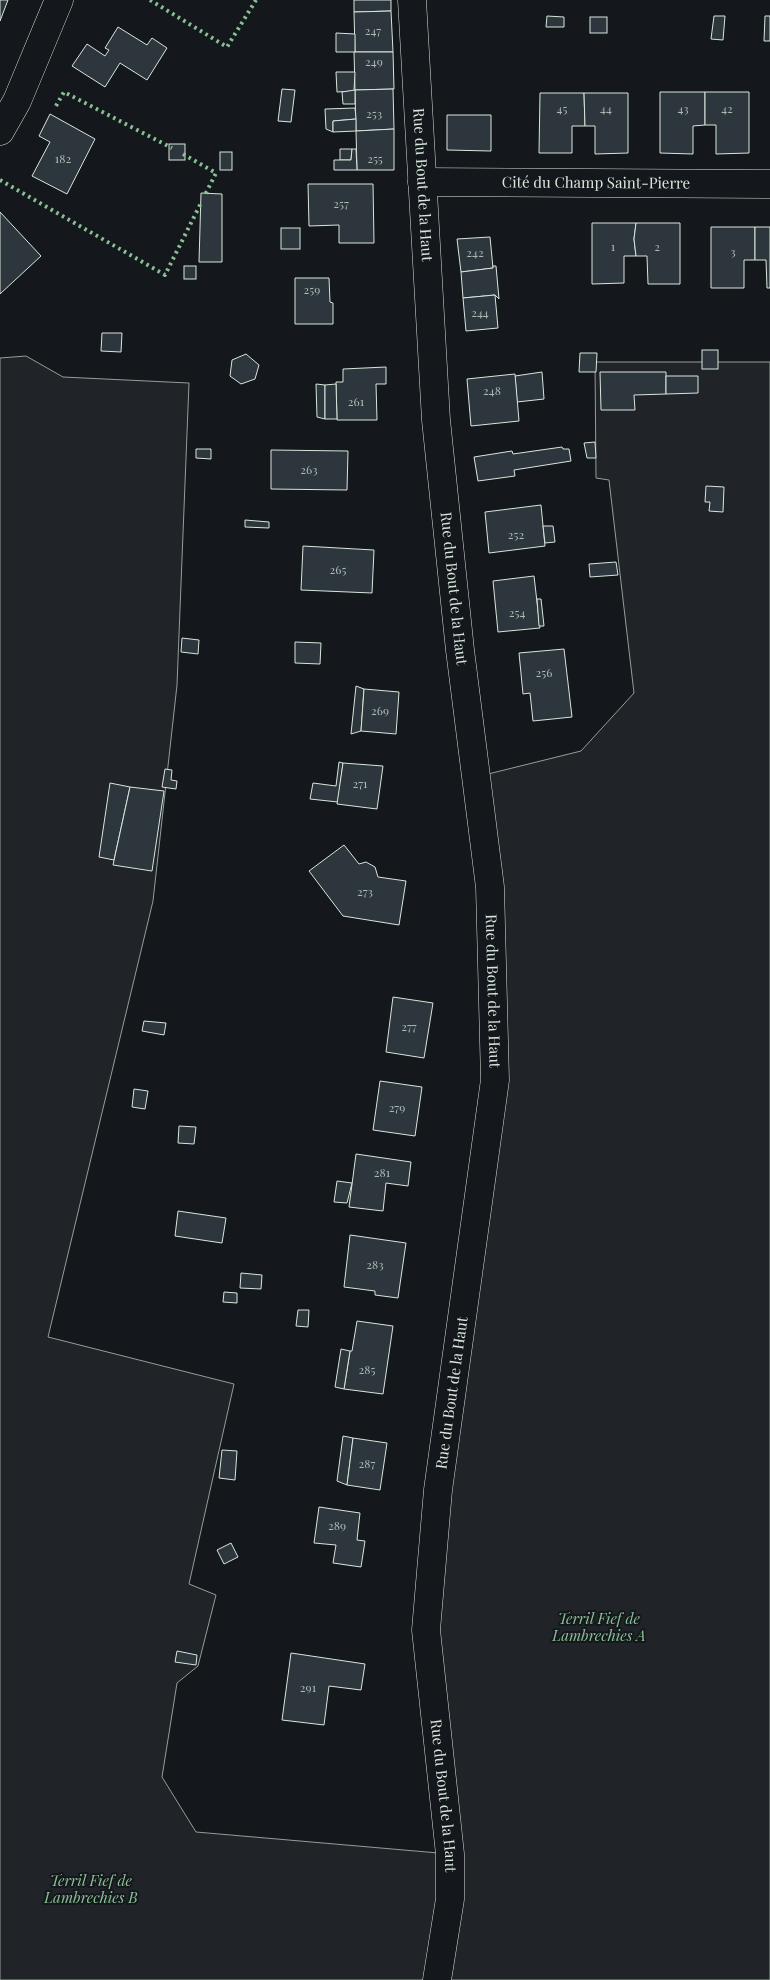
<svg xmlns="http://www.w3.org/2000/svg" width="770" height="1980" font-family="'Playfair Display',serif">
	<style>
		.green { fill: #202428; stroke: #939e99 }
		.building { fill: #2c363c; stroke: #d8e6dc }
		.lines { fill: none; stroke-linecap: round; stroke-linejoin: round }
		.minor-casing { stroke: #d8e6dc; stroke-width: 29 }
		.minor { stroke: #14181c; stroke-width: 28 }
		.hedge { stroke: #8ac095; stroke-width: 4; stroke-dasharray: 2.5 4; stroke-linecap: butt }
		.labels { text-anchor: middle; stroke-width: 4; stroke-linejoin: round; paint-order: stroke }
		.number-label { font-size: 12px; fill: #adbab4 }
		.street-label { font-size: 15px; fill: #d8e6dc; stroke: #14181c }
		.park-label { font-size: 15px; font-style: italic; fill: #8ac095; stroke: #14181c }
	</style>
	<rect width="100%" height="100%" fill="#14181c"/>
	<path class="green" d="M 26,356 L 63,377 L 189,383 L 177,685 L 153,901 L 48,1337 L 234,1384 L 189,1584 L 216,1595 L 198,1666 L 177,1683 L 162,1777 L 196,1832 L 450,1854 L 426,1630 L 495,1080 L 476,777 L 581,751 L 634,693 L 609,480 L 596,478 L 595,362 L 770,362 L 770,1980 L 0,1980 L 0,358 Z"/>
	<g class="building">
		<path d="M 0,0 L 8,0 L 0,21 Z"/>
		<path d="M 354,0 L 391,0 L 391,11 L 354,12 Z"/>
		<path d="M 391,11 L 393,52 L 355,52 L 354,12 Z"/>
		<path d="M 547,16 L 564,17 L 564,27 L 546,27 Z"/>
		<path d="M 714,16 L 725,16 L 723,40 L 711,39 Z"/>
		<path d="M 765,16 L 770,16 L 770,41 L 764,41 Z"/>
		<rect x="590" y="17" width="17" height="16"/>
		<path d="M 118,27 L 147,45 L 152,38 L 167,48 L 147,80 L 120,63 L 105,87 L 72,66 L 87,44 L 105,56 L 109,50 L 105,48 Z"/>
		<path d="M 336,33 L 355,34 L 355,52 L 336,52 Z"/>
		<path d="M 354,52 L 393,52 L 394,89 L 355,90 Z"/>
		<path d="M 336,72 L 355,72 L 354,91 L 337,92 Z"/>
		<path d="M 282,89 L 295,90 L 291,122 L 278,121 Z"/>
		<path d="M 393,89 L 394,129 L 356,131 L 355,90 Z"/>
		<path d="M 355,90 L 355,104 L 343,104 L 342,92 Z"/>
		<path d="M 660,92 L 705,92 L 705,125 L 693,126 L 693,154 L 660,153 Z"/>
		<path d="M 705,92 L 749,92 L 749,153 L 716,154 L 716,125 L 705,125 Z"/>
		<path d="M 540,93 L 584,93 L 585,126 L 572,126 L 572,153 L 539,153 Z"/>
		<path d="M 584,93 L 628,93 L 628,153 L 595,154 L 595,126 L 585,126 Z"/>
		<path d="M 355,108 L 356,119 L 333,121 L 333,132 L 326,129 L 325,109 Z"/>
		<path d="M 50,114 L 95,139 L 67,194 L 32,176 L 50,142 L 39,136 Z"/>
		<path d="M 447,115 L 491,115 L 491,151 L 447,150 Z"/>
		<path d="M 356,119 L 356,131 L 333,132 L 333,121 Z"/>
		<path d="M 394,129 L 394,170 L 357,170 L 356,131 Z"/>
		<rect x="169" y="144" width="16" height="16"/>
		<path d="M 340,149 L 352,149 L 351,160 L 340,160 Z"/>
		<path d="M 352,149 L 356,149 L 357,170 L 334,170 L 334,160 L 351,160 Z"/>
		<rect x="220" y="152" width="12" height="18"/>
		<path d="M 308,184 L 373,184 L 374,243 L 339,243 L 339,225 L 309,226 Z"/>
		<path d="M 201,193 L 222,194 L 222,262 L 199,262 Z"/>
		<path d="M 0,212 L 41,256 L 0,294 Z"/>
		<path d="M 592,223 L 636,223 L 634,239 L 636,256 L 624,256 L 624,283 L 592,284 Z"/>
		<path d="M 636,223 L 680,223 L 680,284 L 648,284 L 647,256 L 636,256 L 634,239 Z"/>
		<path d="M 711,227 L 755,227 L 755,260 L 744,260 L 744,288 L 711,288 Z"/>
		<path d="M 755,227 L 770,227 L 770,288 L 767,288 L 766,260 L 755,260 Z"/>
		<rect x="281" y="228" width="19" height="21"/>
		<path d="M 490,237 L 493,268 L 461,272 L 457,239 Z"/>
		<rect x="184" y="266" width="12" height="13"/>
		<path d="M 493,266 L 496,266 L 499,299 L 495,295 L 463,298 L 461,272 L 493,268 Z"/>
		<path d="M 295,278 L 329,278 L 330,302 L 333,303 L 333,324 L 295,324 Z"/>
		<path d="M 495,295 L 498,328 L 466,331 L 463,298 Z"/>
		<path d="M 102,333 L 122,333 L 121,352 L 101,351 Z"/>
		<rect x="702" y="350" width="16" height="19"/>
		<path d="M 580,353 L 597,353 L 596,372 L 579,372 Z"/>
		<path d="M 246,354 L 259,365 L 255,379 L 241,384 L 230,376 L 232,360 Z"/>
		<path d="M 386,367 L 386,384 L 376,384 L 377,420 L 337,420 L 336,382 L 343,382 L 343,369 Z"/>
		<path d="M 542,372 L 544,399 L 517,402 L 515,376 Z"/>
		<path d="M 600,372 L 666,372 L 666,394 L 634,395 L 635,410 L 601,410 Z"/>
		<path d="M 515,374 L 519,421 L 471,426 L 467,379 Z"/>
		<path d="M 666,376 L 698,376 L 698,393 L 666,394 Z"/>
		<path d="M 316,384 L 325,385 L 325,419 L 317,417 Z"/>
		<path d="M 336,384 L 337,419 L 325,419 L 325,385 Z"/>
		<path d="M 595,442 L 596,458 L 587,458 L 584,443 Z"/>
		<path d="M 562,447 L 563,449 L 569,449 L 571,461 L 514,470 L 515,476 L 478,481 L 474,457 L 512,451 L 513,454 Z"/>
		<path d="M 196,449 L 211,449 L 211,459 L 196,458 Z"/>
		<path d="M 271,450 L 348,451 L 347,490 L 271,489 Z"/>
		<path d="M 706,486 L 724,487 L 723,512 L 709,511 L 710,502 L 705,502 Z"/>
		<path d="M 541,505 L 545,546 L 489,553 L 485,512 Z"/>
		<path d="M 245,520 L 269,522 L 269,528 L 245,527 Z"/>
		<path d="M 543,526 L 553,526 L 555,542 L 545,543 Z"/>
		<path d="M 303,546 L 374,550 L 372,593 L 301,590 Z"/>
		<path d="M 616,562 L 618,575 L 590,577 L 589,564 Z"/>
		<path d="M 534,576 L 540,628 L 498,632 L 493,581 Z"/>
		<path d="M 537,599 L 541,599 L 544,626 L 539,626 Z"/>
		<path d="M 182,638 L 199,640 L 198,654 L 181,652 Z"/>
		<path d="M 295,642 L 321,643 L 320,664 L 295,663 Z"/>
		<path d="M 564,649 L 572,717 L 533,721 L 530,693 L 523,694 L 519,653 Z"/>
		<path d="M 356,686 L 364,689 L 361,731 L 351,734 Z"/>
		<path d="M 364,689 L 399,692 L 396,734 L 361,731 Z"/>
		<path d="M 339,762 L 343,763 L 338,802 L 310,799 L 313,783 L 336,786 Z"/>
		<path d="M 343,763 L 383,766 L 377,809 L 337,804 Z"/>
		<path d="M 165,769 L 172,770 L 171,780 L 177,781 L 176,789 L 162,787 Z"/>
		<path d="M 110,783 L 130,787 L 114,860 L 99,857 Z"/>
		<path d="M 130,787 L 164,791 L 152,871 L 113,865 Z"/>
		<path d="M 344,845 L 359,864 L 366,862 L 375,867 L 378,877 L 406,881 L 399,925 L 343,916 L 309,871 Z"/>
		<path d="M 393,997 L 433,1003 L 424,1058 L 386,1052 Z"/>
		<path d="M 144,1021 L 166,1023 L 164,1035 L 142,1031 Z"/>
		<path d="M 380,1081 L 422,1087 L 415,1136 L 373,1130 Z"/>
		<path d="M 134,1089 L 148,1091 L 145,1109 L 132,1107 Z"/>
		<path d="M 179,1126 L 196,1127 L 194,1144 L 178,1143 Z"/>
		<path d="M 356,1154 L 411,1162 L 408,1186 L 386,1183 L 383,1211 L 349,1207 Z"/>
		<path d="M 337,1181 L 352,1183 L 347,1203 L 334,1202 Z"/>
		<path d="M 178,1211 L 226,1218 L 222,1243 L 175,1236 Z"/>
		<path d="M 350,1235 L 406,1243 L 398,1298 L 375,1295 L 375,1291 L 344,1287 Z"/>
		<path d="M 241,1273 L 262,1275 L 261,1289 L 240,1288 Z"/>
		<path d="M 224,1292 L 237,1293 L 237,1303 L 223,1302 Z"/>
		<path d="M 298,1310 L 309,1310 L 308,1327 L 296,1326 Z"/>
		<path d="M 357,1321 L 393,1326 L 383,1394 L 344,1389 L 350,1351 L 352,1351 Z"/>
		<path d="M 341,1349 L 350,1351 L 344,1389 L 335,1387 Z"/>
		<path d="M 343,1436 L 353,1438 L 347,1485 L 337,1481 Z"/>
		<path d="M 353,1438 L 387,1443 L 380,1490 L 347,1485 Z"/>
		<path d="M 222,1450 L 237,1451 L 235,1480 L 219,1478 Z"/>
		<path d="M 319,1507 L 360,1513 L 357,1540 L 365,1541 L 361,1567 L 333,1563 L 336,1545 L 314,1543 Z"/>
		<path d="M 231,1543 L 238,1557 L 224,1564 L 217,1550 Z"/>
		<path d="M 177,1651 L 197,1655 L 196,1665 L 175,1662 Z"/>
		<path d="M 291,1653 L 365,1664 L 361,1690 L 329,1686 L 324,1725 L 282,1720 Z"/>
	</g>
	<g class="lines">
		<g class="minor-casing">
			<g id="minor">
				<path id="s1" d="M 412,0 L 436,420 L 460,650 L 490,887 L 495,1080 L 438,1490 L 426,1630 L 450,1854 L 450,1899 L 437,1980"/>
				<path d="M 0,131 L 17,101 L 59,0"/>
				<path id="s2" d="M 422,182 L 770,184"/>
			</g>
		</g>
		<use href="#minor" class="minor"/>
		<g class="hedge">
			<path d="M 150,0 L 227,47 L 256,0"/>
			<path d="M 56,106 L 64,92 L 172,148"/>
			<path d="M 183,154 L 216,173 L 205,195"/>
			<path d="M 0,180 L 165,275 L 201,203"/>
		</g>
	</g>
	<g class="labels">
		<g class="number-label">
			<text x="373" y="35">247</text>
			<text x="374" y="66">249</text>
			<text x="562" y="113">45</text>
			<text x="606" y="113">44</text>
			<text x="683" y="113">43</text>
			<text x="727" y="113">42</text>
			<text x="374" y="118">253</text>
			<text x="63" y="163">182</text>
			<text x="375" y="163">255</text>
			<text x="341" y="208">257</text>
			<text x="613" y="251">1</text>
			<text x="657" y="251">2</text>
			<text x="733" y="256">3</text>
			<text x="475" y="257">242</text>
			<text x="312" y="294">259</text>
			<text x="480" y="317">244</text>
			<text x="492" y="395">248</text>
			<text x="356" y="406">261</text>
			<text x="309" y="474">263</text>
			<text x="516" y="539">252</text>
			<text x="338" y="574">265</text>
			<text x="517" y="617">254</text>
			<text x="544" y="677">256</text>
			<text x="380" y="715">269</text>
			<text x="360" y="788">271</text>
			<text x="365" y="896">273</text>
			<text x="409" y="1031">277</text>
			<text x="397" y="1112">279</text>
			<text x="382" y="1177">281</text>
			<text x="375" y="1269">283</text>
			<text x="367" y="1374">285</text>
			<text x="367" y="1468">287</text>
			<text x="337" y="1530">289</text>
			<text x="308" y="1692">291</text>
		</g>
		<g class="street-label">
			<text dy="5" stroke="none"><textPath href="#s2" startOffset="174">Cité du Champ Saint-Pierre</textPath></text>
			<text dy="5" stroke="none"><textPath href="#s1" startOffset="185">Rue du Bout de la Haut</textPath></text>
			<text dy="5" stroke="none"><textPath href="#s1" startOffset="590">Rue du Bout de la Haut</textPath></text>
			<text dy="5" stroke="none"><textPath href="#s1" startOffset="995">Rue du Bout de la Haut</textPath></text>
			<text transform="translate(452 1393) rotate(-82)" y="5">Rue du Bout de la Haut</text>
			<text dy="5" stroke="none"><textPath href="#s1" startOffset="1805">Rue du Bout de la Haut</textPath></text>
		</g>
		<g class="park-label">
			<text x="599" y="1624">Terril Fief de<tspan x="599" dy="17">Lambrechies A</tspan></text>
			<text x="91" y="1886">Terril Fief de<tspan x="91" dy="17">Lambrechies B</tspan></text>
		</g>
	</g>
</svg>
